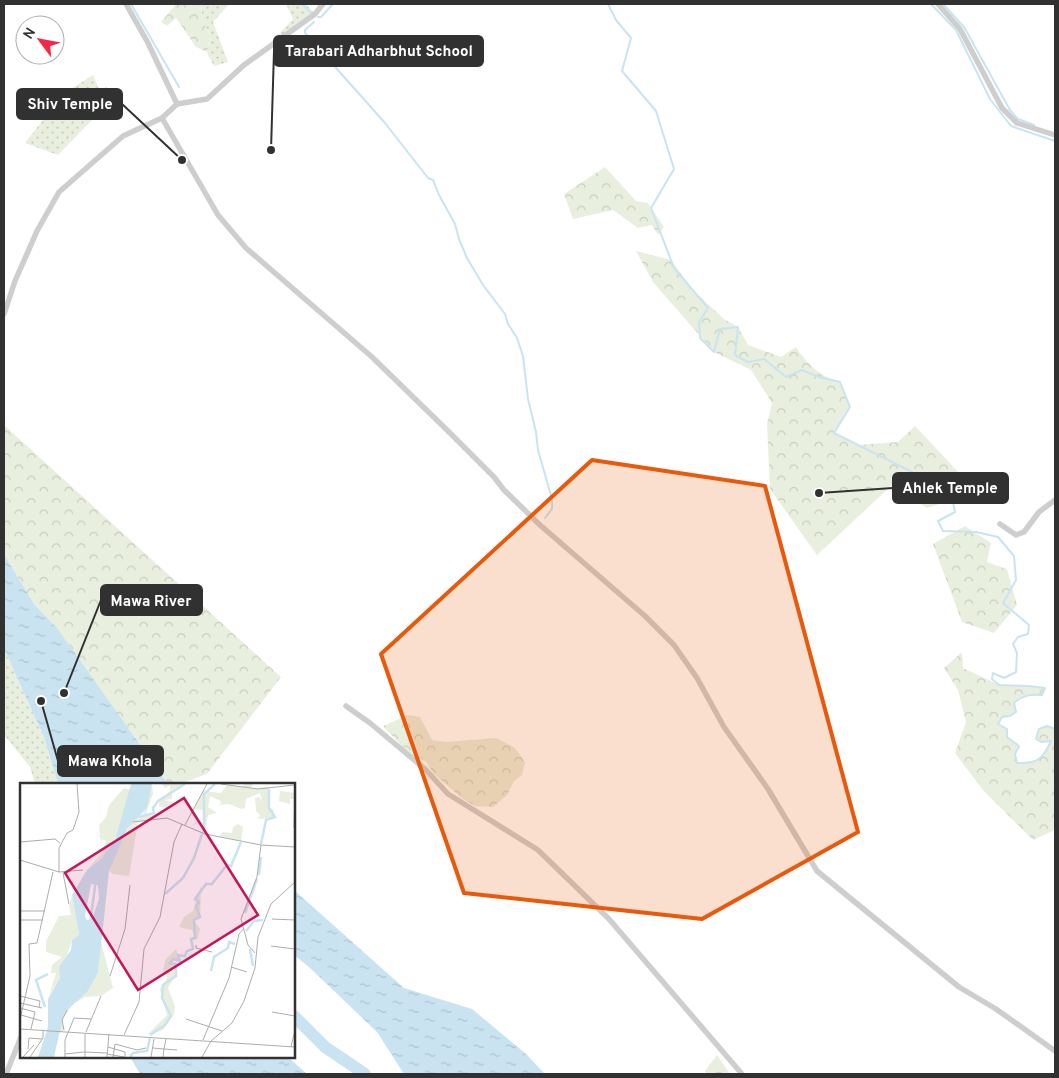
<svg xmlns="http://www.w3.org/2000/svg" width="1059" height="1078" font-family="Overpass,sans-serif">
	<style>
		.grass { fill: url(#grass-dots) }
		.forest { fill: url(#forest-crowns) }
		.water { fill: url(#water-ripples) }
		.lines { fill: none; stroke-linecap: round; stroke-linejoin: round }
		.stream { stroke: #c9e4f0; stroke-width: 2 }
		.river { stroke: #c9e4f0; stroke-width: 12 }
		.minor { stroke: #cecece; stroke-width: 5.5 }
		.marked { fill: #e8590c; fill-opacity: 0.2; stroke: #e8590c; stroke-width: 4; stroke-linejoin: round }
		.inset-river { fill: none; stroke: #c9e4f0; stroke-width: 2.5 }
		.inset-road { fill: none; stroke: #adadad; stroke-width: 1 }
		.view { fill: #c2185b; fill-opacity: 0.15; stroke: #c2185b; stroke-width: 2.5 }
		.inset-edge { fill: none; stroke: #313131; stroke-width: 2.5 }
		.leader { fill: none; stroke: #313131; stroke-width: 2 }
		.callout-dot { fill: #313131; stroke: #fff; stroke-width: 2 }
		.callout { fill: #313131; stroke: #313131; stroke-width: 2 }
		.callout-label { font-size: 15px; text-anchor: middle; font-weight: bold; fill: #fff }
	</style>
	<defs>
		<pattern id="grass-dots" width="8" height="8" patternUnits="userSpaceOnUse" patternTransform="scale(1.25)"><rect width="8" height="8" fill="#e9efde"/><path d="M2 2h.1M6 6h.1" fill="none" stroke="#c8cdbf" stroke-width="1.8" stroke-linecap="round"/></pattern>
		<pattern id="forest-crowns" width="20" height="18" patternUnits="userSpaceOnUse" patternTransform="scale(1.25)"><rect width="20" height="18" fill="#e9efde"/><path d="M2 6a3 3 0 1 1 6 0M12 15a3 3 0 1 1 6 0" fill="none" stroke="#c8cdbf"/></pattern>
		<pattern id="water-ripples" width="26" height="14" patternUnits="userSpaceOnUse" patternTransform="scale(1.25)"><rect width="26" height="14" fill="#c9e4f0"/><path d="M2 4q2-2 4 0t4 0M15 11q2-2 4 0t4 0" fill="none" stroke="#adc4ce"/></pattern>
	</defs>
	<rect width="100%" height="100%" fill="#fff"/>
	<g class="grass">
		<path d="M 201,4 L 229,4 L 213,22 L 228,62 L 214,66 L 207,53 L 211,37 L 202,19 Z"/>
		<path d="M 286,4 L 306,4 L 315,14 L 263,51 L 293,19 Z"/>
		<path d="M 93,75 L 99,89 L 107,87 L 108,107 L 96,116 L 58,155 L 25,143 L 50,111 L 71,89 Z"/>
		<path d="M 4,649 L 44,737 L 58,784 L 35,784 L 30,767 L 4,735 Z"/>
	</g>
	<g class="forest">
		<path d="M 176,4 L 201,4 L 202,19 L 211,37 L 207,52 L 196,47 L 176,18 L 167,26 L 161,22 Z"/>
		<path d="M 605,167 L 636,201 L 648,203 L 664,227 L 658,235 L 652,225 L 638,228 L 613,210 L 573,219 L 564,194 Z"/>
		<path d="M 636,251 L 671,260 L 693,290 L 724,319 L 738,327 L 748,345 L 781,357 L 796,347 C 805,362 822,378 840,382 L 850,407 L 834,434 L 858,445 L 898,442 L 915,426 L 977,492 L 927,508 L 891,486 L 817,555 L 770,489 L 767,424 L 772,403 L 751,370 L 714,352 L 653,282 Z"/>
		<path d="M 4,425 L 281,677 L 207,774 L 179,784 L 168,784 L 58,629 L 34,604 L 4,554 Z"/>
		<path d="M 965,526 L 991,543 L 987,562 L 1007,569 L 1017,605 L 994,633 L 962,622 L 933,544 Z"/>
		<path d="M 962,652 L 963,668 L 999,685 L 1029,686 L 1045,688 L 1042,695 C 1031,694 1023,695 1014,703 L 1016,712 L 1010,716 L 1002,717 L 999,724 L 1007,729 L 1007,737 L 1019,746 L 1015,754 L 1017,763 C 1037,764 1043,759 1051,742 L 1041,742 L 1036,739 L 1039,729 L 1047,726 L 1055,729 L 1055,830 L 1033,840 L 982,789 L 955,753 L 966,722 L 958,690 L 944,668 Z"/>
		<path d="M 408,715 L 420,717 L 432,740 L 446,742 L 496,738 L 515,748 L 525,762 L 522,775 L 514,781 L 507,795 L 493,807 L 475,806 L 463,799 L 434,774 L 426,762 L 420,758 L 413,758 L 383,726 Z"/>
		<path d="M 717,1055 L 730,1074 L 705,1074 L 705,1071 Z"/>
	</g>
	<g class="water">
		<path d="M 4,554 L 34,604 L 58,629 L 168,784 L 58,784 L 44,737 L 4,649 Z"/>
		<path d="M 294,890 L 404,988 L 472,1009 L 525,1053 L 545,1074 L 404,1074 L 377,1032 L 309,967 L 294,955 Z"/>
		<path d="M 130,1057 L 288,1057 L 307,1074 L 140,1074 Z"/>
	</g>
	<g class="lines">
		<g class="stream">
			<path d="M 131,4 L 179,87"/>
			<path d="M 302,4 L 311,13"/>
			<path d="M 608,4 L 616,20 L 631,38 L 622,71 L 656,111 L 674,169 L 651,208 L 674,268 L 708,308 L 699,322 L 700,338 L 714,352 L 720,329 L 738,327 L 735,355 L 748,362 L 764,359 L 786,377 L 802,370 L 819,377 L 840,382 L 850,407 L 834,433 L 922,477 L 934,497 L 953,502 L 955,512 L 938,521 L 943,531 L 976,532 L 998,537 L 1014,556 L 1016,580 L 1003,603 L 1029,625 L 1028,634 L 1018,637 L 1013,644 L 1017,653 L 1016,672 L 1004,678 L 993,673 L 992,679 L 999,685 L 1029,686 L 1045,688 L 1042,695 C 1031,694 1023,695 1014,703 L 1016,712 L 1010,716 L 1002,717 L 998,724 L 1007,729 L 1007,737 L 1019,746 L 1015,754 L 1017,763 C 1037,764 1043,759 1051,741 L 1041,742 L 1036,739 L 1039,729 L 1047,726 L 1055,729"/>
			<path d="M 931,4 L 956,30 L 990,99 L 1011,126 L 1055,141"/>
			<path d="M 943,4 L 964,27 L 1010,110 L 1018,119 L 1034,125"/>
			<path d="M 318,17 L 321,17 L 333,4"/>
			<path d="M 314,22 L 305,30 L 305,33 L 385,123 L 428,178 L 433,180 L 439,195 L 455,224 L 459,239 L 467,258 L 483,285 L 505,314 L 508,324 L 517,338 L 523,356 L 528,399 L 536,432 L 538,450 L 552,499 L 552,509 L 545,518"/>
		</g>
		<path class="river" d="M 294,1016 L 325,1047 L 365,1074"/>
		<g class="minor">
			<path d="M 126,4 L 148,43 L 177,104"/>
			<path d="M 938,4 L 960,29 L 1002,108 L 1017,123 L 1055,135"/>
			<path d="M 162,118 L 218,215 L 246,248 L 372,357 L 448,431 L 494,477 L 504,490 L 540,525 L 645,616 L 674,645 L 697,678 L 724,727 L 768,789 L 817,871 L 959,987 L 996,1009 L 1055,1051"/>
			<path d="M 4,314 L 15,281 L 37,231 L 59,192 L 123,136 L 162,118 L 177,104 L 207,99 L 244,65 L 315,14 L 323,4"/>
			<path d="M 1000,524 L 1016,535 L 1024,532 L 1039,512 L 1055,500"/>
			<path d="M 346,706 L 370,723 L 425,769 L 448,794 L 538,850 L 609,919 L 742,1074"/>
			<path d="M 6,1074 L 21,1037"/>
		</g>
	</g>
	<path class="marked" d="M 592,460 L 765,486 L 858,832 L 702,919 L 464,893 L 381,654 Z"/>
	<g transform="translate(20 783)">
		<rect width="275" height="275" fill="#fff"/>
		<path d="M 132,1 L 133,11 L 127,27 L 127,31 L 134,30 L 134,36 L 111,40 L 124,30 ZM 142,1 L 165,1 L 152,7 L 152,16 L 145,17 L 152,19 L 155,24 L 149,22 L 149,25 L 139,24 L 139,19 L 150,8 L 150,2 L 145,5 ZM 225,1 L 233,1 L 231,5 L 249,4 L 249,25 L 253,26 L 255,35 L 238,36 L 240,32 L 236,28 L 235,15 L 239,14 L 242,19 L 240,10 L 226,16 L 225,25 L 221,26 L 209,21 L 200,22 L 201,18 L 190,13 L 188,24 L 197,30 L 188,32 L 185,51 L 177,48 L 183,49 L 185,42 L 177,40 L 172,43 L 178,37 L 182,40 L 184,36 L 183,27 L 174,26 L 183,8 L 201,10 L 207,2 L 221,4 ZM 104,5 L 111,7 L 99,48 L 86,71 L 67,87 L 81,71 L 86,58 L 80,56 L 79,42 L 86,34 L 89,22 ZM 260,8 L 275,10 L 275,16 L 270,16 L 270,21 L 259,18 ZM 52,112 L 59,152 L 52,157 L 40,195 L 29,213 L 36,190 L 31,190 L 32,182 L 42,174 L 26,169 L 26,158 L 39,133 L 51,132 L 49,123 ZM 81,159 L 93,205 L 81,213 L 65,214 L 53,221 L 42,237 L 44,247 L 39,250 L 41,237 L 44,230 L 49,224 L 68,208 L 78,190 Z" fill="#e9efde"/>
		<path d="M 118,39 L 109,93 L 93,91 L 89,88 L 100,60 L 111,40 ZM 218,41 L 223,44 L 221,58 L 200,53 L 202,49 L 212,50 L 213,44 ZM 181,103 L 180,134 L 174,138 L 180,146 L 177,157 L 172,147 L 159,144 L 164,134 L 173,128 ZM 156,166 L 160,178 L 153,176 L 150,180 L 156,181 L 157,190 L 148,205 L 155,223 L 154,231 L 143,247 L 127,252 L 147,232 L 140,206 L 147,195 L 143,187 L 146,176 Z" fill="#e9efde"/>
		<path d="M 111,1 L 132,1 L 127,25 L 107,46 L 89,88 L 78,190 L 68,208 L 44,230 L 34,274 L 18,274 L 28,244 L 28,216 L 40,195 L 39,184 L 51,167 L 52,157 L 59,152 L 52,112 L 67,87 L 82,75 L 95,57 ZM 71,101 L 78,102 L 79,116 L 72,136 L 67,137 L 65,133 Z" fill="#c9e4f0" fill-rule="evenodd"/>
		<path class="inset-river" d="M 119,34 L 134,30 L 133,25 L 138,18 L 165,1M 184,49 L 184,11 L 195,1M 241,61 L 246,37 L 255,34 L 249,25 L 249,6M 239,92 L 241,74M 145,111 L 163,95 L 174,75 L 182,51M 225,130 L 237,96M 70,140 L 76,97M 226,148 L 234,138 L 243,137M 230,166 L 233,183M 191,188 L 194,174 L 208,165 L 209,159 L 215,161M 25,224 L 16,197 L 28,191M 130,252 L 145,242 L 151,233 L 142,215 L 143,202 L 156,193 L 156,181 L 150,180 L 153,176 L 160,178 L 158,172 L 165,173 L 167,168 L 173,166 L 171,156 L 175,155 L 174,137 L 180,134 L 176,123 L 179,119 L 175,116 L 186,101 L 192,101 L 207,82 L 211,83 L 221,59M 110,274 L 113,270 L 127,268 L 130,255"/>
		<path class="inset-road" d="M 201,1 L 238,6 L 275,2M 113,39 L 147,35 L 185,51 L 241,62 L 275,64M 165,42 L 187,1M 274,45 L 275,5M 0,59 L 35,56 L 40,60M 0,77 L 39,89 L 39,65 L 47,50 L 53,47 L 59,29 L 57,1M 39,89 L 63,87M 43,90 L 49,121M 0,128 L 25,128M 252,136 L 275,137M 0,137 L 23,137M 176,162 L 176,165 L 192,169M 251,163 L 275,166M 235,170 L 228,162 L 221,136 L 237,94 L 241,62M 211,184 L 227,189M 90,193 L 105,146 L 110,102M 0,213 L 20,218 L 19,224M 0,220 L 22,225M 0,225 L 15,229 L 11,246M 252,229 L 275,233M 1,232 L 22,238M 0,236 L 10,193 L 9,161 L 17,160 L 33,89M 166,236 L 202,248M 0,246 L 275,264M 44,247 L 42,237 L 47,227M 66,249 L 81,213M 65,251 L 65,274M 104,252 L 119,219 L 124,166 L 140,134 L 154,59 L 162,41M 183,257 L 209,195 L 219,151 L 224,145M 88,264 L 105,269 L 105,274M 271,264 L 275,247M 133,265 L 144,266 L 146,256M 8,266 L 9,255 L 22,256M 64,269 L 87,270M 45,271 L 64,269M 87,271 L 104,274M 3,274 L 14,262M 10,274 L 23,255 L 23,248M 45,274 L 45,257 L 54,235 L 71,236M 87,274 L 89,251M 93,274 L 95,261 L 117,267 L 126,265M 131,274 L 134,256M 143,274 L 144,266 L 157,267M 182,274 L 191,258 L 212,240 L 224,218 L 235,185 L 238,154 L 251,121 L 275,99"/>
		<path class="view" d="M 164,15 L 238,132 L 118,207 L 45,90 Z"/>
		<rect width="275" height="275" class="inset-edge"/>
	</g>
	<path class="leader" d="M271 150L274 51M182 160L122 104M819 493L893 488M64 693L101 600M41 701L58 761"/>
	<g class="callout-dot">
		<circle cx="271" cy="150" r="5"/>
		<circle cx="182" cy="160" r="5"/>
		<circle cx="819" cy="493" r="5"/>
		<circle cx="64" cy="693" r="5"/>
		<circle cx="41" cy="701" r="5"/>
	</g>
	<g class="callout">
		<rect x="274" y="36" width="209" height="30" rx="5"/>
		<rect x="17" y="89" width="105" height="30" rx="5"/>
		<rect x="893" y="473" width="115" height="30" rx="5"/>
		<rect x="101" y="585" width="101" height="30" rx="5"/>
		<rect x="58" y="746" width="105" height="30" rx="5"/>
	</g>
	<g class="callout-label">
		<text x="379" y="56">Tarabari Adharbhut School</text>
		<text x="70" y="109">Shiv Temple</text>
		<text x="950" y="493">Ahlek Temple</text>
		<text x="151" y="606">Mawa River</text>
		<text x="110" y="766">Mawa Khola</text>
	</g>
	<rect width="1059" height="1078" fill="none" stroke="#313131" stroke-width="10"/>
	<g transform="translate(40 40) rotate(302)"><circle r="24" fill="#ffffff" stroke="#adadad"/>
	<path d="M0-4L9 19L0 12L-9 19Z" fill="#f62646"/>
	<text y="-8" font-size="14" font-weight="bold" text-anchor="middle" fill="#313131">N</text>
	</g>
</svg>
